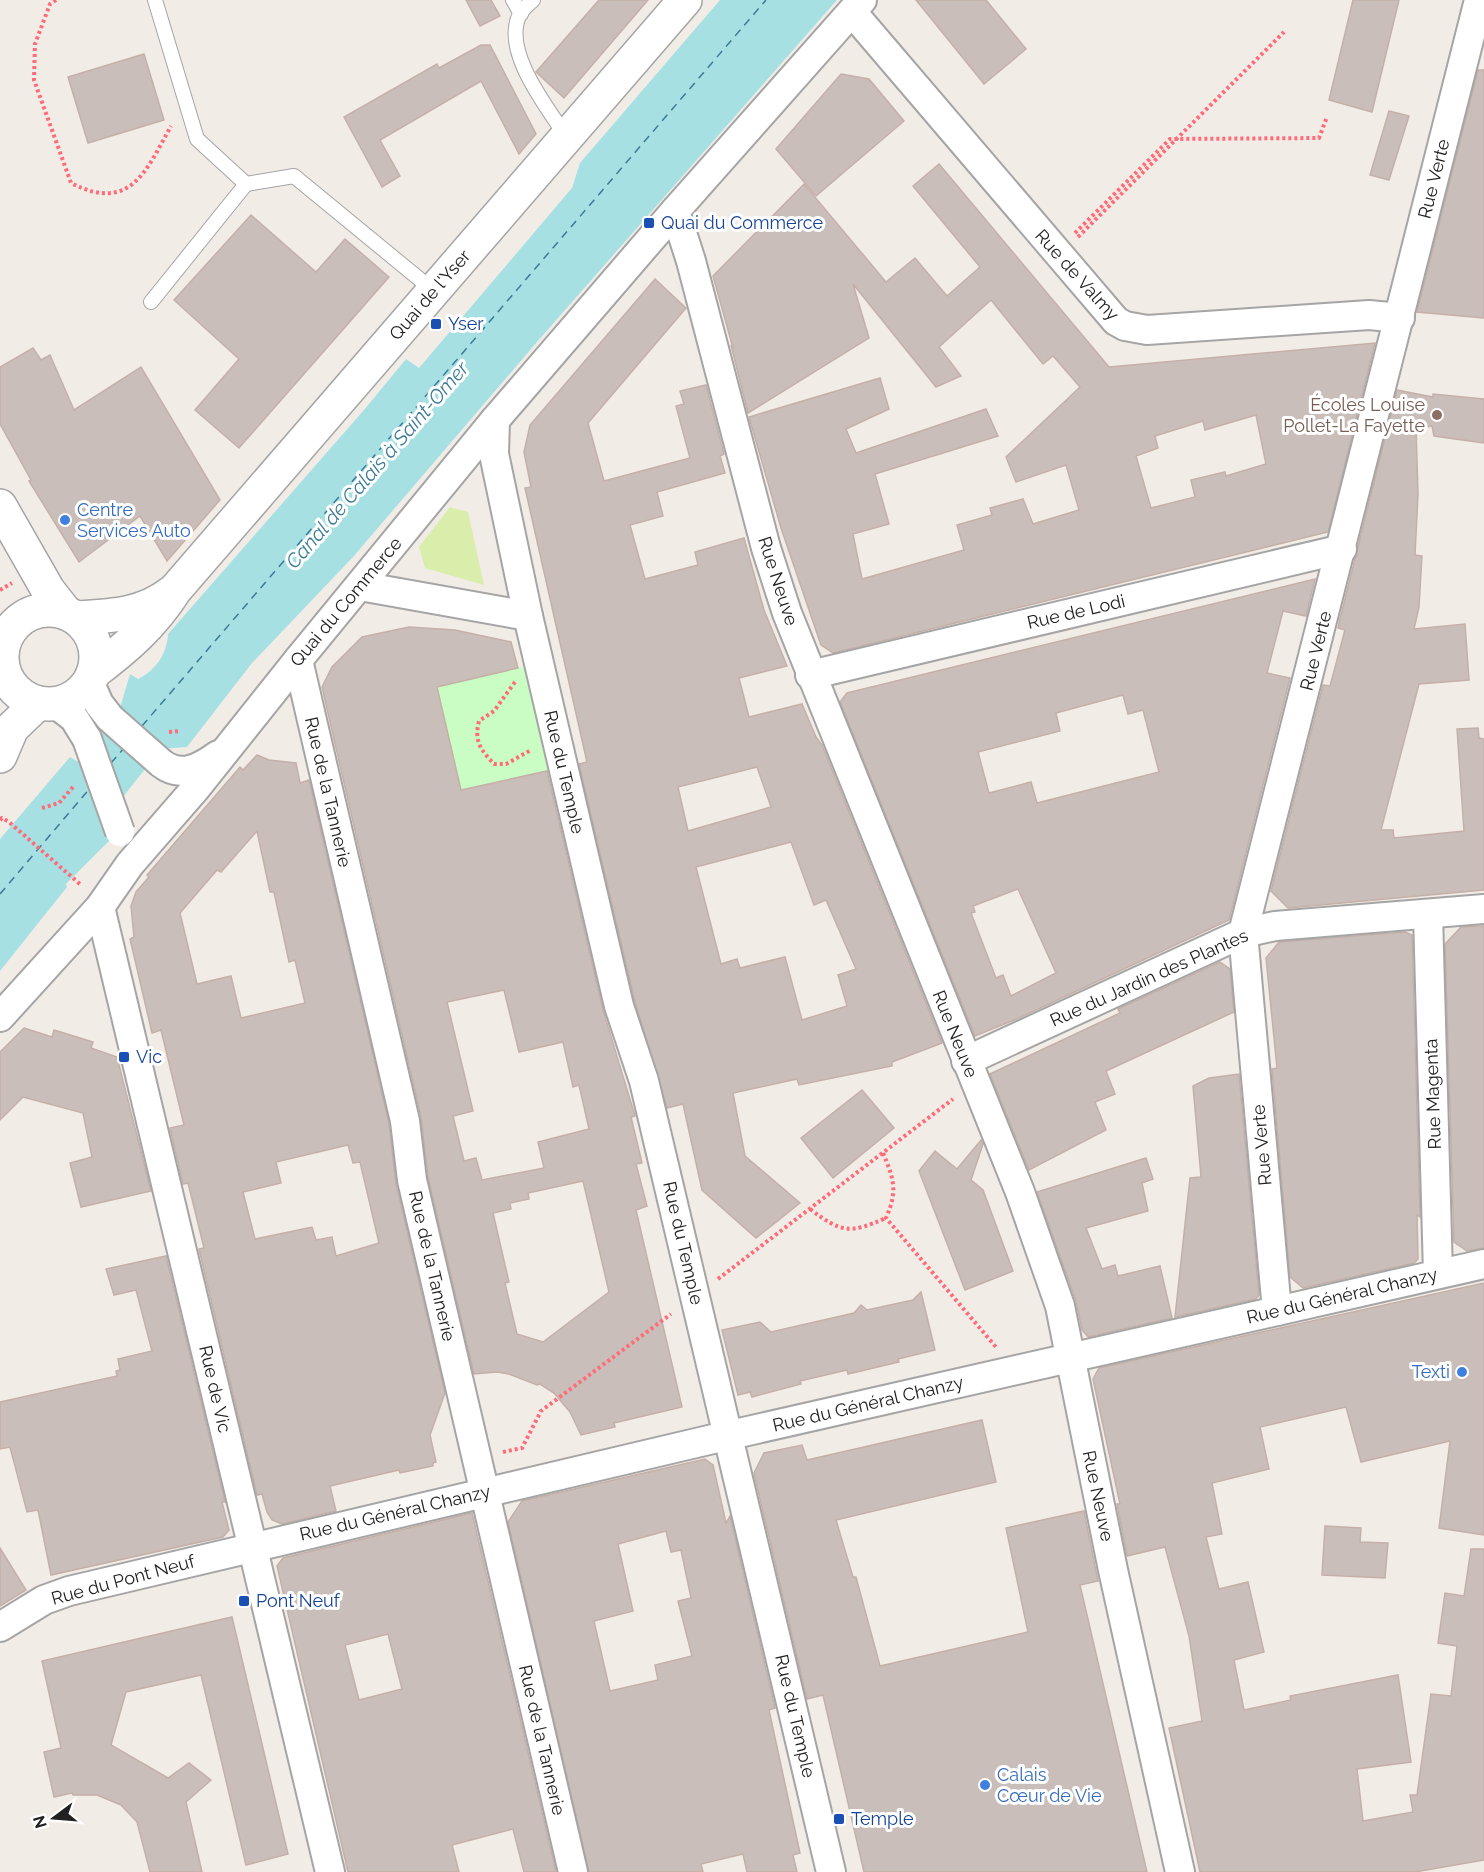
<svg xmlns="http://www.w3.org/2000/svg" width="1484" height="1872" font-family="Raleway,sans-serif">
	<style>
		.grass { fill: #d9eeab }
		.park { fill: #cafdc3 }
		.water { fill: #a6e0e2 }
		.lines { fill: none; stroke-linecap: round; stroke-linejoin: round }
		.ferry { stroke: #3b7b97; stroke-width: 1.5; stroke-dasharray: 8 6; stroke-linecap: butt }
		.building { fill: #cabeba; stroke: #c5b0a8; stroke-width: 1.5; fill-rule: evenodd }
		.service-casing { stroke: #a5a5a5; stroke-width: 16 }
		.minor-casing { stroke: #a5a5a5; stroke-width: 32 }
		.tertiary-casing { stroke: #a5a5a5; stroke-width: 36 }
		.path { stroke: #ff6b78; stroke-width: 4; stroke-dasharray: 3 3; stroke-linecap: butt }
		.service { stroke: #fff; stroke-width: 14 }
		.minor { stroke: #fff; stroke-width: 28 }
		.tertiary { stroke: #fff; stroke-width: 33 }
		.minor-bridge-casing { stroke: #a5a5a5; stroke-width: 32; stroke-linecap: butt }
		.minor-bridge { stroke: #fff; stroke-width: 28 }
		.transit-dot { fill: #1a4fb4; stroke: #fff; stroke-width: 2 }
		.education-dot { fill: #8d6e63; stroke: #fff; stroke-width: 2 }
		.shop-dot { fill: #3f7fe0; stroke: #fff; stroke-width: 2 }
		.labels { text-anchor: middle; stroke-width: 6; stroke-linejoin: round; paint-order: stroke }
		.street-label { font-size: 18px; fill: #212121; stroke: #fff }
		.transit-label { font-size: 18px; fill: #164399; stroke: #fff; text-anchor: start }
		.education-label { font-size: 18px; fill: #785e54; stroke: #fff; text-anchor: end }
		.shop-label { font-size: 18px; fill: #366cbe; stroke: #fff; text-anchor: start }
		.water-label { font-size: 20px; font-style: italic; fill: #3b7b97; stroke: #fff }
	</style>
	<rect width="100%" height="100%" fill="#f2ece7"/>
	<path class="grass" d="M 450,507 L 468,512 L 484,585 L 425,568 L 419,547 Z"/>
	<path class="park" d="M 527,666 L 551,770 L 461,790 L 437,686 Z"/>
	<path class="water" d="M 720,0 L 837,0 L 537,342 L 353,557 L 252,663 L 187,747 L 161,749 L 103,822 L 111,839 L 66,884 L 67,887 L 0,971 L 0,839 L 70,757 L 80,763 L 119,711 L 130,674 L 138,679 C 156,670 167,654 168,634 L 364,410 L 406,359 L 419,368 L 572,188 L 580,163 Z"/>
	<g class="lines">
		<g class="ferry">
			<path d="M 142,726 L 766,0"/>
			<path d="M 111,763 L 124,748"/>
			<path d="M 0,894 L 91,787"/>
		</g>
	</g>
	<g class="building">
		<path d="M 466,0 L 491,0 L 500,16 L 480,26 Z"/>
		<path d="M 599,0 L 648,0 L 564,98 L 536,72 Z"/>
		<path d="M 916,0 L 986,0 L 1026,49 L 984,84 Z"/>
		<path d="M 1353,0 L 1399,0 L 1372,112 L 1329,100 Z"/>
		<path d="M 481,45 L 490,45 L 536,134 L 519,154 L 481,81 L 380,140 L 400,176 L 382,187 L 344,117 L 437,64 L 439,68 Z"/>
		<path d="M 144,54 L 164,120 L 88,143 L 68,77 Z"/>
		<path d="M 1478,70 L 1484,70 L 1484,318 L 1417,312 Z"/>
		<path d="M 841,74 L 869,79 L 904,121 L 816,196 L 776,149 Z"/>
		<path d="M 1389,111 L 1409,116 L 1389,180 L 1370,175 Z"/>
		<path d="M 939,164 L 1109,367 L 1375,343 L 1328,532 L 833,653 L 821,645 L 781,528 L 749,417 L 880,378 L 889,409 L 846,429 L 856,453 L 986,409 L 998,436 L 875,474 L 889,524 L 853,534 L 862,579 L 964,550 L 957,525 L 992,515 L 990,508 L 1023,499 L 1033,524 L 1079,510 L 1066,465 L 1016,482 L 1006,457 L 1080,387 L 1053,356 L 1043,364 L 991,300 L 939,347 L 961,376 L 936,387 L 853,284 L 869,338 L 748,413 L 731,345 L 733,348 L 713,276 L 804,184 L 886,282 L 915,258 L 947,296 L 980,267 L 913,186 ZM 1256,415 L 1266,464 L 1226,476 L 1225,472 L 1191,480 L 1195,497 L 1151,508 L 1136,456 L 1158,448 L 1155,436 L 1203,421 L 1205,430 Z"/>
		<path d="M 251,215 L 316,272 L 345,239 L 389,277 L 239,448 L 195,410 L 239,359 L 174,300 Z"/>
		<path d="M 655,279 L 686,308 L 588,423 L 604,481 L 690,458 L 676,406 L 684,404 L 680,391 L 706,385 L 724,454 L 720,456 L 725,473 L 657,492 L 663,516 L 630,525 L 645,579 L 698,565 L 695,552 L 744,538 L 764,610 L 787,666 L 739,678 L 749,717 L 802,704 L 816,737 L 822,745 L 942,1043 L 892,1062 L 892,1066 L 799,1085 L 797,1079 L 733,1093 L 745,1156 L 800,1203 L 756,1238 L 702,1190 L 683,1104 L 667,1108 L 635,1002 L 579,764 L 587,762 L 525,488 L 531,487 L 524,452 L 530,425 ZM 757,767 L 771,807 L 688,831 L 678,787 ZM 791,842 L 814,905 L 826,900 L 856,969 L 838,975 L 847,1006 L 802,1020 L 785,957 L 740,968 L 737,959 L 721,964 L 696,867 Z"/>
		<path d="M 33,348 L 41,360 L 50,355 L 74,410 L 141,367 L 220,500 L 167,561 L 140,516 L 79,562 L 29,481 L 31,480 L 0,424 L 0,367 Z"/>
		<path d="M 1397,390 L 1433,397 L 1433,394 L 1484,399 L 1484,443 L 1434,436 L 1432,426 L 1416,428 L 1418,494 L 1415,555 L 1422,556 L 1419,607 L 1414,629 L 1465,624 L 1469,680 L 1419,684 L 1381,830 L 1393,830 L 1394,838 L 1464,831 L 1457,729 L 1478,728 L 1479,738 L 1484,739 L 1484,890 L 1288,908 L 1271,891 L 1323,685 L 1330,686 L 1345,630 L 1338,628 L 1339,623 Z"/>
		<path d="M 1315,579 L 1306,616 L 1283,611 L 1267,673 L 1290,678 L 1229,920 L 1019,1018 L 975,1036 L 840,702 L 847,693 ZM 1123,695 L 1128,714 L 1143,710 L 1159,772 L 1037,803 L 1031,782 L 989,793 L 978,752 L 1060,731 L 1056,713 ZM 1018,889 L 1056,973 L 1011,996 L 1003,975 L 996,978 L 971,913 L 975,912 L 973,906 Z"/>
		<path d="M 409,627 L 455,630 L 511,642 L 518,668 L 437,687 L 461,790 L 547,771 L 603,1010 L 635,1116 L 631,1117 L 642,1163 L 636,1164 L 647,1206 L 636,1210 L 682,1407 L 614,1423 L 615,1427 L 581,1435 L 570,1412 L 554,1393 L 540,1384 L 537,1385 L 509,1374 L 497,1372 L 474,1374 L 428,1177 L 421,1117 L 322,687 L 332,667 L 362,637 ZM 504,990 L 519,1052 L 563,1042 L 573,1087 L 579,1085 L 589,1129 L 538,1142 L 544,1168 L 482,1180 L 476,1158 L 464,1161 L 453,1116 L 473,1111 L 447,1002 ZM 583,1181 L 609,1292 L 543,1342 L 517,1334 L 505,1283 L 509,1282 L 493,1213 L 511,1209 L 510,1203 L 529,1199 L 528,1193 Z"/>
		<path d="M 257,755 L 269,760 L 296,763 L 300,783 L 309,780 L 389,1124 L 396,1184 L 445,1393 L 430,1435 L 436,1462 L 433,1463 L 433,1466 L 400,1473 L 399,1470 L 330,1486 L 336,1511 L 282,1524 L 272,1520 L 267,1512 L 262,1494 L 257,1495 L 199,1249 L 204,1248 L 193,1203 L 188,1183 L 183,1184 L 170,1128 L 184,1125 L 161,1030 L 152,1033 L 130,939 L 134,937 L 131,906 L 136,892 L 149,877 L 147,875 L 240,767 L 243,770 ZM 257,831 L 270,892 L 274,892 L 289,962 L 295,960 L 305,1003 L 241,1018 L 231,976 L 197,984 L 180,913 L 217,870 L 221,872 ZM 348,1145 L 353,1163 L 360,1162 L 379,1243 L 336,1256 L 332,1237 L 316,1240 L 312,1227 L 255,1239 L 243,1192 L 281,1183 L 276,1162 Z"/>
		<path d="M 1484,926 L 1484,1248 L 1467,1251 L 1454,1242 L 1445,944 L 1461,927 Z"/>
		<path d="M 1405,932 L 1412,935 L 1420,1217 L 1417,1215 L 1418,1259 L 1414,1263 L 1303,1288 L 1290,1277 L 1272,1069 L 1277,1068 L 1266,958 L 1279,942 Z"/>
		<path d="M 1220,962 L 1230,969 L 1234,1012 L 1106,1071 L 1115,1094 L 1095,1102 L 1106,1130 L 1029,1170 L 990,1074 L 1120,1013 L 1118,1009 Z"/>
		<path d="M 24,1028 L 52,1037 L 54,1030 L 93,1042 L 91,1048 L 117,1057 L 151,1191 L 81,1207 L 70,1163 L 92,1157 L 83,1113 L 23,1097 L 0,1120 L 0,1052 Z"/>
		<path d="M 1239,1074 L 1259,1295 L 1256,1299 L 1175,1317 L 1190,1178 L 1201,1177 L 1193,1086 L 1209,1078 Z"/>
		<path d="M 862,1090 L 894,1128 L 833,1178 L 801,1138 Z"/>
		<path d="M 981,1140 L 983,1144 L 971,1180 L 983,1190 L 1013,1271 L 965,1290 L 919,1171 L 935,1151 L 957,1169 Z"/>
		<path d="M 1146,1158 L 1153,1179 L 1142,1183 L 1148,1211 L 1086,1228 L 1102,1269 L 1115,1265 L 1118,1276 L 1160,1266 L 1172,1318 L 1088,1337 L 1082,1330 L 1076,1301 L 1037,1192 Z"/>
		<path d="M 166,1256 L 225,1502 L 222,1502 L 229,1530 L 223,1537 L 51,1575 L 38,1510 L 27,1512 L 10,1447 L 0,1449 L 0,1402 L 117,1376 L 116,1371 L 120,1370 L 118,1359 L 152,1351 L 136,1290 L 114,1295 L 106,1269 Z"/>
		<path d="M 1484,1283 L 1484,1535 L 1439,1528 L 1450,1441 L 1361,1462 L 1346,1407 L 1260,1427 L 1269,1469 L 1212,1483 L 1222,1534 L 1206,1537 L 1219,1589 L 1248,1582 L 1264,1652 L 1234,1660 L 1244,1710 L 1291,1700 L 1290,1696 L 1398,1675 L 1411,1762 L 1357,1769 L 1363,1821 L 1413,1812 L 1410,1795 L 1417,1795 L 1431,1694 L 1451,1696 L 1457,1646 L 1438,1643 L 1445,1593 L 1464,1596 L 1471,1549 L 1484,1549 L 1484,1860 L 1415,1872 L 1200,1872 L 1169,1728 L 1202,1721 L 1189,1636 L 1165,1547 L 1127,1556 L 1117,1504 L 1120,1504 L 1093,1379 L 1099,1368 Z"/>
		<path d="M 921,1292 L 935,1350 L 898,1359 L 899,1362 L 848,1374 L 847,1370 L 800,1381 L 801,1384 L 752,1397 L 750,1392 L 738,1395 L 722,1330 L 760,1322 L 771,1332 L 854,1313 L 861,1305 L 867,1310 L 913,1300 Z"/>
		<path d="M 982,1420 L 996,1482 L 836,1520 L 853,1577 L 856,1577 L 880,1666 L 1028,1632 L 1006,1528 L 1084,1511 L 1098,1581 L 1080,1585 L 1147,1872 L 864,1872 L 823,1695 L 807,1699 L 754,1473 L 764,1453 L 802,1445 L 807,1460 Z"/>
		<path d="M 705,1459 L 713,1465 L 726,1523 L 730,1516 L 775,1708 L 769,1710 L 800,1853 L 793,1855 L 797,1872 L 747,1872 L 743,1854 L 701,1864 L 703,1872 L 589,1872 L 508,1522 L 522,1501 ZM 666,1531 L 671,1552 L 681,1550 L 691,1598 L 678,1601 L 692,1656 L 655,1665 L 658,1680 L 610,1691 L 594,1621 L 633,1611 L 618,1544 Z"/>
		<path d="M 472,1513 L 556,1872 L 524,1872 L 513,1829 L 452,1845 L 459,1872 L 348,1872 L 277,1566 L 283,1558 ZM 388,1634 L 402,1689 L 359,1700 L 345,1645 Z"/>
		<path d="M 1325,1526 L 1361,1528 L 1360,1542 L 1388,1543 L 1385,1578 L 1322,1575 Z"/>
		<path d="M 0,1548 L 26,1590 L 0,1606 Z"/>
		<path d="M 232,1617 L 288,1854 L 246,1865 L 201,1675 L 126,1692 L 111,1745 L 168,1778 L 189,1763 L 211,1780 L 186,1802 L 202,1872 L 150,1872 L 137,1822 L 121,1805 L 97,1795 L 73,1795 L 72,1793 L 54,1797 L 44,1752 L 61,1748 L 42,1661 Z"/>
	</g>
	<g class="lines">
		<g class="service-casing">
			<g id="service">
				<path d="M 155,0 L 197,139 L 246,184 L 294,176 L 434,291"/>
				<path d="M 513,0 L 521,14"/>
				<path d="M 533,0 C 529,4 523,9 520,14 C 501,50 547,107 566,136"/>
				<path d="M 151,302 L 246,184"/>
			</g>
		</g>
		<g class="minor-casing">
			<g id="minor">
				<path d="M 852,12 L 1116,321 L 1125,326 L 1147,330 L 1369,315 L 1400,318"/>
				<path d="M 675,211 L 691,261 L 766,548 L 787,613 L 1020,1192 L 1060,1306 L 1113,1570 L 1180,1872"/>
				<path d="M 495,420 L 494,454 L 528,616 L 619,1006 L 644,1081 L 831,1872"/>
				<path d="M 360,586 L 528,616"/>
				<path d="M 298,660 L 405,1121 L 412,1180 L 573,1872"/>
				<path d="M 810,675 L 1342,549"/>
				<path d="M 89,681 L 99,704 L 110,718"/>
				<path d="M 56,704 L 74,718 L 87,739"/>
				<path d="M 161,763 C 181,779 200,768 218,755"/>
				<path d="M 100,907 L 330,1872"/>
				<path d="M 1428,914 L 1438,1274"/>
				<path d="M 0,1017 L 100,907 L 130,864 L 196,788 L 298,660 L 495,420 L 675,211 L 862,0"/>
				<path d="M 966,1061 L 1243,933 L 1275,926 L 1484,909"/>
				<path d="M 1277,1311 L 1243,933 L 1479,0"/>
				<path d="M 0,1627 L 44,1600 L 69,1591 L 730,1435 L 1484,1264"/>
			</g>
		</g>
		<g class="tertiary-casing">
			<g id="tertiary">
				<path d="M 0,506 L 48,590 L 66,613"/>
				<circle cx="49" cy="657" r="47"/>
				<path d="M 77,618 C 111,616 143,615 171,593"/>
				<path d="M 93,673 C 126,648 153,625 175,590 L 685,0"/>
				<path d="M 0,756 L 12,728 L 38,703"/>
			</g>
		</g>
		<g class="path">
			<path d="M 56,0 L 50,4 L 35,44 L 34,80 L 71,183 C 131,214 147,169 171,126"/>
			<path d="M 1075,233 L 1170,139 L 1319,138 L 1327,117"/>
			<path d="M 1078,237 L 1284,32"/>
			<path d="M 0,590 L 12,583"/>
			<path d="M 515,682 L 494,711 L 479,721 C 474,741 480,749 494,764 L 506,764 L 531,750"/>
			<path d="M 169,732 L 180,731"/>
			<path d="M 42,808 L 59,803 L 73,787"/>
			<path d="M 0,820 L 2,818 L 9,822 L 81,885"/>
			<path d="M 883,1153 C 894,1179 898,1191 886,1218 L 996,1347"/>
			<path d="M 810,1209 C 842,1233 849,1234 886,1218"/>
			<path d="M 718,1279 L 953,1099"/>
			<path d="M 503,1452 L 522,1448 L 541,1411 L 671,1314"/>
		</g>
		<use href="#service" class="service"/>
		<use href="#minor" class="minor"/>
		<use href="#tertiary" class="tertiary"/>
		<g class="minor-bridge-casing">
			<g id="minor-bridge">
				<path d="M 110,718 L 161,763"/>
				<path d="M 87,739 L 120,832"/>
			</g>
		</g>
		<use href="#minor-bridge" class="minor-bridge"/>
	</g>
	<g class="transit-dot">
		<rect x="643" y="217" width="12" height="12" rx="3"/>
		<rect x="430" y="318" width="12" height="12" rx="3"/>
		<rect x="118" y="1051" width="12" height="12" rx="3"/>
		<rect x="238" y="1595" width="12" height="12" rx="3"/>
		<rect x="833" y="1813" width="12" height="12" rx="3"/>
	</g>
	<circle class="education-dot" cx="1437" cy="415" r="6"/>
	<g class="shop-dot">
		<circle cx="65" cy="520" r="6"/>
		<circle cx="1462" cy="1372" r="6"/>
		<circle cx="985" cy="1785" r="6"/>
	</g>
	<g class="labels">
		<g class="street-label">
			<text transform="translate(1434 179) rotate(-76)" y="6">Rue Verte</text>
			<text transform="translate(1077 275) rotate(48)" y="6">Rue de Valmy</text>
			<text transform="translate(430 295) rotate(-49)" y="6">Quai de l'Yser</text>
			<text transform="translate(778 581) rotate(72)" y="6">Rue Neuve</text>
			<text transform="translate(346 602) rotate(-50)" y="6">Quai du Commerce</text>
			<text transform="translate(1076 612) rotate(-13)" y="6">Rue de Lodi</text>
			<text transform="translate(1316 651) rotate(-76)" y="6">Rue Verte</text>
			<text transform="translate(564 772) rotate(77)" y="6">Rue du Temple</text>
			<text transform="translate(328 792) rotate(77)" y="6">Rue de la Tannerie</text>
			<text transform="translate(1149 978) rotate(-24)" y="6">Rue du Jardin des Plantes</text>
			<text transform="translate(955 1034) rotate(68)" y="6">Rue Neuve</text>
			<text transform="translate(1433 1094) rotate(-92)" y="6">Rue Magenta</text>
			<text transform="translate(1262 1145) rotate(-95)" y="6">Rue Verte</text>
			<text transform="translate(683 1243) rotate(77)" y="6">Rue du Temple</text>
			<text transform="translate(432 1266) rotate(77)" y="6">Rue de la Tannerie</text>
			<text transform="translate(1342 1296) rotate(-13)" y="6">Rue du Général Chanzy</text>
			<text transform="translate(215 1389) rotate(77)" y="6">Rue de Vic</text>
			<text transform="translate(868 1404) rotate(-13)" y="6">Rue du Général Chanzy</text>
			<text transform="translate(1098 1496) rotate(78)" y="6">Rue Neuve</text>
			<text transform="translate(395 1513) rotate(-13)" y="6">Rue du Général Chanzy</text>
			<text transform="translate(123 1580) rotate(-15)" y="6">Rue du Pont Neuf</text>
			<text transform="translate(795 1716) rotate(77)" y="6">Rue du Temple</text>
			<text transform="translate(542 1740) rotate(77)" y="6">Rue de la Tannerie</text>
		</g>
		<g class="transit-label">
			<text x="661" y="229">Quai du Commerce</text>
			<text x="448" y="330">Yser</text>
			<text x="136" y="1063">Vic</text>
			<text x="256" y="1607">Pont Neuf</text>
			<text x="851" y="1825">Temple</text>
		</g>
		<g class="education-label">
			<text x="1425" y="411">Écoles Louise<tspan x="1425" dy="21">Pollet-La Fayette</tspan></text>
		</g>
		<g class="shop-label">
			<text x="77" y="516">Centre<tspan x="77" dy="21">Services Auto</tspan></text>
			<text x="1450" y="1378" text-anchor="end">Texti</text>
			<text x="997" y="1781">Calais<tspan x="997" dy="21">Cœur de Vie</tspan></text>
		</g>
		<g class="water-label">
			<text transform="translate(377 465) rotate(-49)" y="7">Canal de Calais à Saint-Omer</text>
		</g>
	</g>
	<g transform="translate(54 1818) rotate(254)" stroke="#ffffff" stroke-width="4.5" paint-order="stroke">
	<path d="M0-4.5L10 22L0 15L-10 22Z" fill="#212121"/>
	<text y="-9" font-size="16" font-weight="bold" text-anchor="middle" fill="#212121">N</text>
	</g>
</svg>
